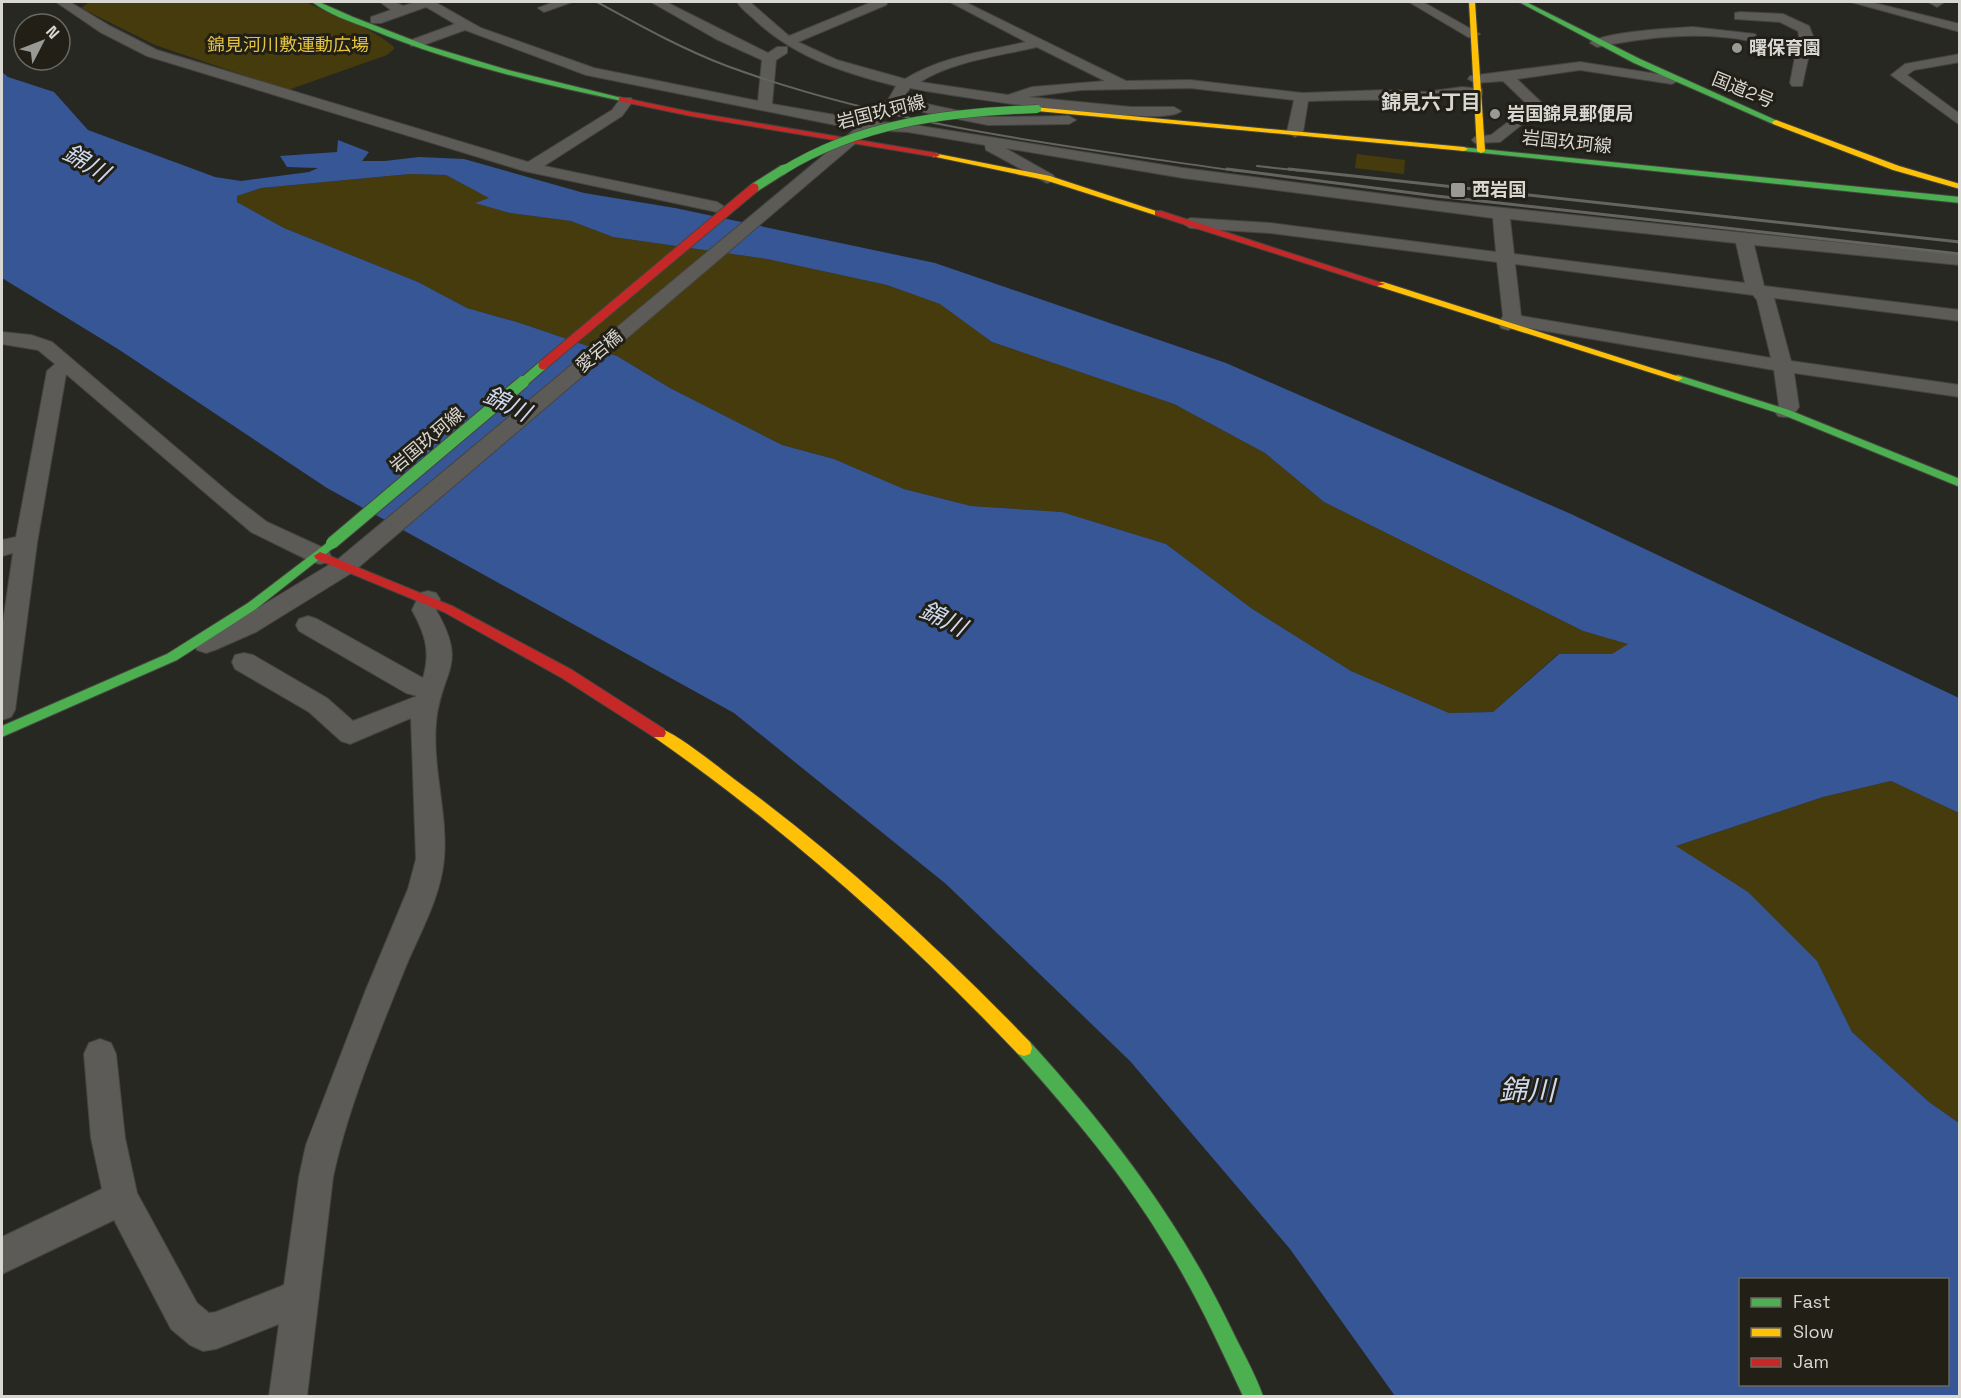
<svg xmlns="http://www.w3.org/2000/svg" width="1961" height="1398" font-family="'Space Grotesk','Noto Sans JP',sans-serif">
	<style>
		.green { fill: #463b0d }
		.water { fill: #375696; fill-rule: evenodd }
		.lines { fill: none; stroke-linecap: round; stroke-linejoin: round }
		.street-casing { stroke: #45443f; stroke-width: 2 }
		.fast-casing { stroke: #45443f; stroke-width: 2 }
		.slow-casing { stroke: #45443f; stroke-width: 2 }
		.jam-casing { stroke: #45443f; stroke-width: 2 }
		.street { fill: #5c5b57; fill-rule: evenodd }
		.fast { fill: #4caf50; fill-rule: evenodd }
		.slow { fill: #ffc107; fill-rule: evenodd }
		.jam { fill: #c62828; fill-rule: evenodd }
		.rail-far1 { stroke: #646460; stroke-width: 2 }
		.rail { stroke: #646460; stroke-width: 3 }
		.fast-bridge-far2-casing { stroke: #45443f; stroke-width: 9; stroke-linecap: butt }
		.fast-bridge-far1-casing { stroke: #45443f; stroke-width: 11; stroke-linecap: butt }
		.fast-bridge-casing { stroke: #45443f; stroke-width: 14; stroke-linecap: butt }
		.jam-bridge-casing { stroke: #45443f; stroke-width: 11; stroke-linecap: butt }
		.fast-bridge-far2 { stroke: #4caf50; stroke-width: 8 }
		.fast-bridge-far1 { stroke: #4caf50; stroke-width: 9 }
		.fast-bridge { stroke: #4caf50; stroke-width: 12 }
		.jam-bridge { stroke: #c62828; stroke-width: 9 }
		.poi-dot { fill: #9a9a94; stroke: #211f16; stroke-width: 2 }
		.labels { text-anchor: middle; stroke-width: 6; stroke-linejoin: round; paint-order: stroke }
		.far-park-label { font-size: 18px; fill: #e4c43f; stroke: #211f16 }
		.far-poi-label { font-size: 18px; font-weight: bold; fill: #d8d7d1; stroke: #211f16; text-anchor: start }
		.far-street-label { font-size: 18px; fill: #d8d7d1; stroke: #211f16 }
		.far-neighbourhood-label { font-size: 20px; font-weight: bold; fill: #d8d7d1; stroke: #211f16 }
		.water-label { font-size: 24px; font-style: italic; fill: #ced9ed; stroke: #211f16 }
		.near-water-label { font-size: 28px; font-style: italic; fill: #ced9ed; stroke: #211f16 }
	</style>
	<rect width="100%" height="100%" fill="#282823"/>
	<g class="green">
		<path d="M 89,2 L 306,2 C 335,17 371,26 395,48 L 387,55 L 288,90 L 155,45 L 81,8 Z"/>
		<path d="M 1357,154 L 1405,160 L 1404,174 L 1355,168 Z"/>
		<path d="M 410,174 L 446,175 L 490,198 L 477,202 L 510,213 L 571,221 L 613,237 L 767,259 L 887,285 L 941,304 L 992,342 L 1174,404 L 1265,453 L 1324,502 L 1583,631 L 1629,644 L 1612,654 L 1558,654 L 1493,712 L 1449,713 L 1351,671 L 1251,608 L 1166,544 L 1062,512 L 971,506 L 904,489 L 834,459 L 782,445 L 670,388 L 617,356 L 520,323 L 467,308 L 418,282 L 284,228 L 237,202 L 237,196 L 261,188 Z"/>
		<path d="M 1891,781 L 1959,813 L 1959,1123 L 1929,1102 L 1852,1032 L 1817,961 L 1676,846 L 1823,797 Z"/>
	</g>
	<path class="water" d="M 2,72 L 8,77 L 54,92 L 88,130 L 215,177 L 241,181 L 309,172 L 318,168 L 287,167 L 280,156 L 337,152 L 338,140 L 369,152 L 362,161 L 385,161 L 419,157 L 464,159 L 584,193 L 675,208 L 935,263 L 1226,363 L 1571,514 L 1959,698 L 1959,813 L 1891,781 L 1823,797 L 1676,846 L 1748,892 L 1817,961 L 1852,1032 L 1929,1102 L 1959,1123 L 1959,1396 L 1395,1396 L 1290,1249 L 1130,1061 L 946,884 L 734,713 L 327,488 L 118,349 L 2,278 ZM 410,174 L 446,175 L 489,198 L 475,203 L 510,213 L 571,221 L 613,237 L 767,259 L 887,285 L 940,304 L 992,342 L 1174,404 L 1265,453 L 1324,502 L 1583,631 L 1628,644 L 1612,654 L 1559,654 L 1493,712 L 1449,713 L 1351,671 L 1251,608 L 1166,544 L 1062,512 L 971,506 L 904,489 L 834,459 L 782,445 L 670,388 L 617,356 L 520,323 L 467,308 L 418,282 L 284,228 L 237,202 L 237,196 L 261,188 ZM 1740,1280 L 1948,1280 L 1948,1384 L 1740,1384 Z"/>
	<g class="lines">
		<g class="street-casing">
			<g id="street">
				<path d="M 56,2 L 70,2 L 110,26 L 157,50 L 528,162 L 612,110 L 621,98 L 631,98 L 633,101 L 622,116 L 544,166 L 717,202 L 725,207 L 717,212 L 524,171 L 147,56 L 100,32 Z"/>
				<path d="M 380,2 L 395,2 L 403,6 L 416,2 L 435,2 L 481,28 L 594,68 L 758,101 L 762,60 L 716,39 L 651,2 L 666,2 L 768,53 L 777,47 L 787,47 L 787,53 L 776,60 L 772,104 L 864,120 L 888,100 L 896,86 C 845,73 796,58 756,21 C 750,15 741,9 737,2 L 750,2 L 789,36 L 872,2 L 888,2 L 886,5 L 798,42 L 837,60 L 905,79 C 941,57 985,51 1026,42 L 950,2 L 965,2 L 1126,81 L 1190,80 L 1302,93 L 1385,90 L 1425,92 L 1462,87 L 1482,89 L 1482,95 C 1474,97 1467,95 1459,96 C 1409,101 1359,99 1308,101 L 1303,132 L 1295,137 L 1287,132 L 1294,100 L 1190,88 L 1081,90 L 1028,97 L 1131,107 L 1174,107 L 1181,111 C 1165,129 944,95 910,88 L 903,99 L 988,117 L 1069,116 L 1076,120 L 1069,124 L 988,125 L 897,107 L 881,122 L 908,124 L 1183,168 L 1437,201 L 1960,255 L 1960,265 L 1754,245 L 1764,286 L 1960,310 L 1960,321 L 1774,298 L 1791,361 L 1960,385 L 1960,397 L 1794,373 L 1799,407 C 1793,416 1789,419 1778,416 L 1775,412 L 1779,406 L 1774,370 L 1516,326 L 1508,330 L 1501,328 L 1499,324 L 1503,316 L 1497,262 L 1270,233 L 1190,228 L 1182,223 L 1190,218 L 1270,223 L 1496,252 L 1493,218 L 1183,178 L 1005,148 L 1053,175 L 1055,178 L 1053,181 L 1047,183 L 986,150 L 985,145 L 908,132 L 871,130 L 353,572 L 256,632 L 215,650 L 206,653 L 197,650 L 194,644 L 197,638 L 238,620 L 337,560 L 855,129 L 586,75 L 465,30 L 421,46 L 411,46 L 411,40 L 455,24 L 426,7 L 381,23 L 371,23 L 371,17 L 391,10 ZM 1037,47 L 1105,81 L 1032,87 L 1008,95 L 920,82 C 953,61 999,56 1037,47 ZM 1510,219 L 1736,243 L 1745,283 L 1514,254 ZM 1515,264 L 1753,295 L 1757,300 L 1771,358 L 1521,316 Z"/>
				<path d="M 554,2 L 572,2 L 544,12 L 538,8 Z"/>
				<path d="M 1409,2 L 1423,2 L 1480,34 L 1473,38 L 1468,37 Z"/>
				<path d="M 1851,2 L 1870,2 L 1960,24 L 1960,32 Z"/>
				<path d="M 1928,2 L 1942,2 L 1943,3 L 1937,7 Z"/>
				<path d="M 1740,12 L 1783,14 L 1809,26 L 1813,36 L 1802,86 L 1792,86 L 1790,83 L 1799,36 L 1798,31 L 1780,22 L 1735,19 L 1735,13 Z"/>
				<path d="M 1693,27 L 1755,34 L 1757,37 L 1750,41 C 1698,31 1648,37 1597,47 L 1590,43 C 1602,32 1674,28 1693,27 Z"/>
				<path d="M 1960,54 L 1960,62 L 1914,70 L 1907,75 L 1960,114 L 1960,125 L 1891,75 L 1905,64 Z"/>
				<path d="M 1580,62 L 1677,77 L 1679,80 L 1672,84 L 1580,70 L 1517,79 L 1545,106 L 1500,142 L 1475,143 L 1472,140 L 1475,137 L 1491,135 L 1529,106 L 1503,81 L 1475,83 L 1468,79 L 1470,76 Z"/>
				<path d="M 2,332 L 31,335 L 52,342 L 233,496 L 267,522 L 328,550 L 331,556 L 328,562 L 320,564 L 312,562 L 251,532 L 66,374 L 37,543 L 15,710 L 11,717 L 2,720 L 2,629 L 13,553 L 2,556 L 2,540 L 16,537 L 47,371 L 55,364 L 38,350 L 2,344 Z"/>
				<path d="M 428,591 L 436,593 L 440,599 L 436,610 C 469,667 441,669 436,723 C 432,768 448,814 444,859 C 441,896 420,933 406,966 C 379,1033 348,1107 333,1177 L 307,1396 L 269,1396 L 279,1324 L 216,1349 L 203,1351 L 190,1345 L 171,1329 L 114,1220 L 2,1274 L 2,1237 L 102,1189 L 91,1138 L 84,1054 L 89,1043 L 100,1039 L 111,1043 L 116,1054 L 125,1138 L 137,1193 L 197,1303 L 209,1313 L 216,1312 L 284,1285 L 299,1177 L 306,1145 L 365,992 L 408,889 L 416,859 L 411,718 L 350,744 L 341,741 L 309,712 L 235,669 L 232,662 L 235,655 L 244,653 L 253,655 L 327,698 L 353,721 L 417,696 L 406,693 L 299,631 L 296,625 L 299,619 L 308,616 L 317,619 L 423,678 C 431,651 425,634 412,610 L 420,593 Z"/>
			</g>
		</g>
		<g class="fast-casing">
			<g id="fast">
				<path d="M 312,2 L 319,2 L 353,17 L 428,46 L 508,70 L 626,99 L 622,101 C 537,83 451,63 370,29 C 351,22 328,14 312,2 Z"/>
				<path d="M 1519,2 L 1526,2 L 1640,59 L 1780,122 L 1773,124 L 1634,63 Z"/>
				<path d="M 1461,147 L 1960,197 L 1960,203 L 1464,151 L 1461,151 Z"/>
				<path d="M 1678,375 L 1789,410 L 1960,479 L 1960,487 L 1781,414 L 1674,380 L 1674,376 Z"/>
				<path d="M 332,539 L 338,543 L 336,546 L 256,609 L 177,660 L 2,737 L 2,726 L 167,654 L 248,603 Z"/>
				<path d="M 1024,1040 L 1030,1042 C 1109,1129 1179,1220 1230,1326 C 1241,1349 1255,1373 1263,1396 L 1243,1396 C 1219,1345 1196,1294 1166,1246 C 1124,1176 1072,1114 1018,1054 L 1016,1048 L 1018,1042 Z"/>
			</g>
		</g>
		<g class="slow-casing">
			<g id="slow">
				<path d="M 1469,2 L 1475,2 L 1485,151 L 1481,153 L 1477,151 Z"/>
				<path d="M 1034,107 L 1464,147 L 1468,149 L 1464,151 L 1037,111 L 1034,111 Z"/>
				<path d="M 1776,120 L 1899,166 L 1960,184 L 1960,189 L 1893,170 L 1773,124 L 1772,122 Z"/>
				<path d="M 933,153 L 1050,176 L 1162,213 L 1155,215 L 1045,180 L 936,157 L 933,157 Z"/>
				<path d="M 1377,282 L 1383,282 L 1683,378 L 1678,381 L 1674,380 L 1377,286 Z"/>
				<path d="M 659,728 C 678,734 717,766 734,779 C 841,858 938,947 1030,1042 L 1032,1048 L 1030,1054 L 1024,1056 L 1018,1054 C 906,936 787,830 654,737 L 652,733 L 654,729 Z"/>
			</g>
		</g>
		<g class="jam-casing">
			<g id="jam">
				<path d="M 619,97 L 691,112 L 936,153 L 940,155 L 936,157 L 691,116 L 619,101 Z"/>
				<path d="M 1155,211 L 1161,211 L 1385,284 L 1377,286 L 1155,215 Z"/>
				<path d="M 320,552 L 452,606 L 572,670 L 664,729 L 666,733 L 664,737 L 654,737 L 562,678 L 444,612 L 316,559 L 314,556 Z"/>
			</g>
		</g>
		<use href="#street" class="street"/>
		<use href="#fast" class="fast"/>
		<use href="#slow" class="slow"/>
		<use href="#jam" class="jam"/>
		<g class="rail-far1">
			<path d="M 597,2 C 639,25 682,49 727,66 C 890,126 1066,146 1237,171"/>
			<path d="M 1257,166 L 1303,171"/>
		</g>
		<g class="rail">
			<path d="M 1227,169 L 1436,196 L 1960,254"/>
			<path d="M 1289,169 L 1960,242"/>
		</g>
		<g class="fast-bridge-far2-casing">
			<path id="fast-bridge-far2" d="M 782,171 C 859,123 948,112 1037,109"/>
		</g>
		<g class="fast-bridge-far1-casing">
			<g id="fast-bridge-far1">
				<path d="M 754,188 L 784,169"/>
				<path d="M 521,384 L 543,365"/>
			</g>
		</g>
		<g class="fast-bridge-casing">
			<path id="fast-bridge" d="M 332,543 L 523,382"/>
		</g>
		<g class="jam-bridge-casing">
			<path id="jam-bridge" d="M 543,365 L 754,188"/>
		</g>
		<use href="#fast-bridge-far2" class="fast-bridge-far2"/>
		<use href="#fast-bridge-far1" class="fast-bridge-far1"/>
		<use href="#fast-bridge" class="fast-bridge"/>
		<use href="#jam-bridge" class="jam-bridge"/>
	</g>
	<g class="poi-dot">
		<circle cx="1737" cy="48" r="6"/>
		<circle cx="1495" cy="114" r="6"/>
		<rect x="1450" y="182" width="16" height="16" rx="3"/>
	</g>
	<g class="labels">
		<g class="far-park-label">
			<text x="288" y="51">錦見河川敷運動広場</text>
		</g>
		<g class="far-poi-label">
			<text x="1749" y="54">曙保育園</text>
			<text x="1507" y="120">岩国錦見郵便局</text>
			<text x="1472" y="196">西岩国</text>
		</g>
		<g class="far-street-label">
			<text transform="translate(1743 90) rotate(22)" y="6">国道2号</text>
			<text transform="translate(881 112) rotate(-14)" y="6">岩国玖珂線</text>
			<text transform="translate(1567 142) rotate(6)" y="6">岩国玖珂線</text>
			<text transform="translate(599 351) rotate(-40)" y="6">愛宕橋</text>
			<text transform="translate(427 440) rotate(-40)" y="6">岩国玖珂線</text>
		</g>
		<g class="far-neighbourhood-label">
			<text x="1431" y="109">錦見六丁目</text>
		</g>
		<g class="water-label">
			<text transform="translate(86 163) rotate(31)" y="8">錦川</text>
			<text transform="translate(507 404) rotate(26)" y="8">錦川</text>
			<text transform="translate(943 619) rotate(26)" y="8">錦川</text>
		</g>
		<g class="near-water-label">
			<text x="1527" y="1100">錦川</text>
		</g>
	</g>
	<rect width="1961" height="1398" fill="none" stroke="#d8d7d1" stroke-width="6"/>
	<rect x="1739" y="1278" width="210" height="108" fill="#211f16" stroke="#6a6961" stroke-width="1.5"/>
	<rect x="1751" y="1298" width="30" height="9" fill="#4caf50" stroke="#6a6961" stroke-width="1.5"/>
	<text x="1793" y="1308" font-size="18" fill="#d8d7d1">Fast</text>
	<rect x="1751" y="1328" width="30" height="9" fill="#ffc107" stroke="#6a6961" stroke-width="1.5"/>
	<text x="1793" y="1338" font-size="18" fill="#d8d7d1">Slow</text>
	<rect x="1751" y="1358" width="30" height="9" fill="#c62828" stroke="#6a6961" stroke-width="1.5"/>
	<text x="1793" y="1368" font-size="18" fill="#d8d7d1">Jam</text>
	<g transform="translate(42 42) rotate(48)"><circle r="28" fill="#211f16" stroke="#6a6961" stroke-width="1.5"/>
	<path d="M0-4.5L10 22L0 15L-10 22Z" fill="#9a9a94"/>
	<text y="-9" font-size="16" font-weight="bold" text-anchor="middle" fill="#d8d7d1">N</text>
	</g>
</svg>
